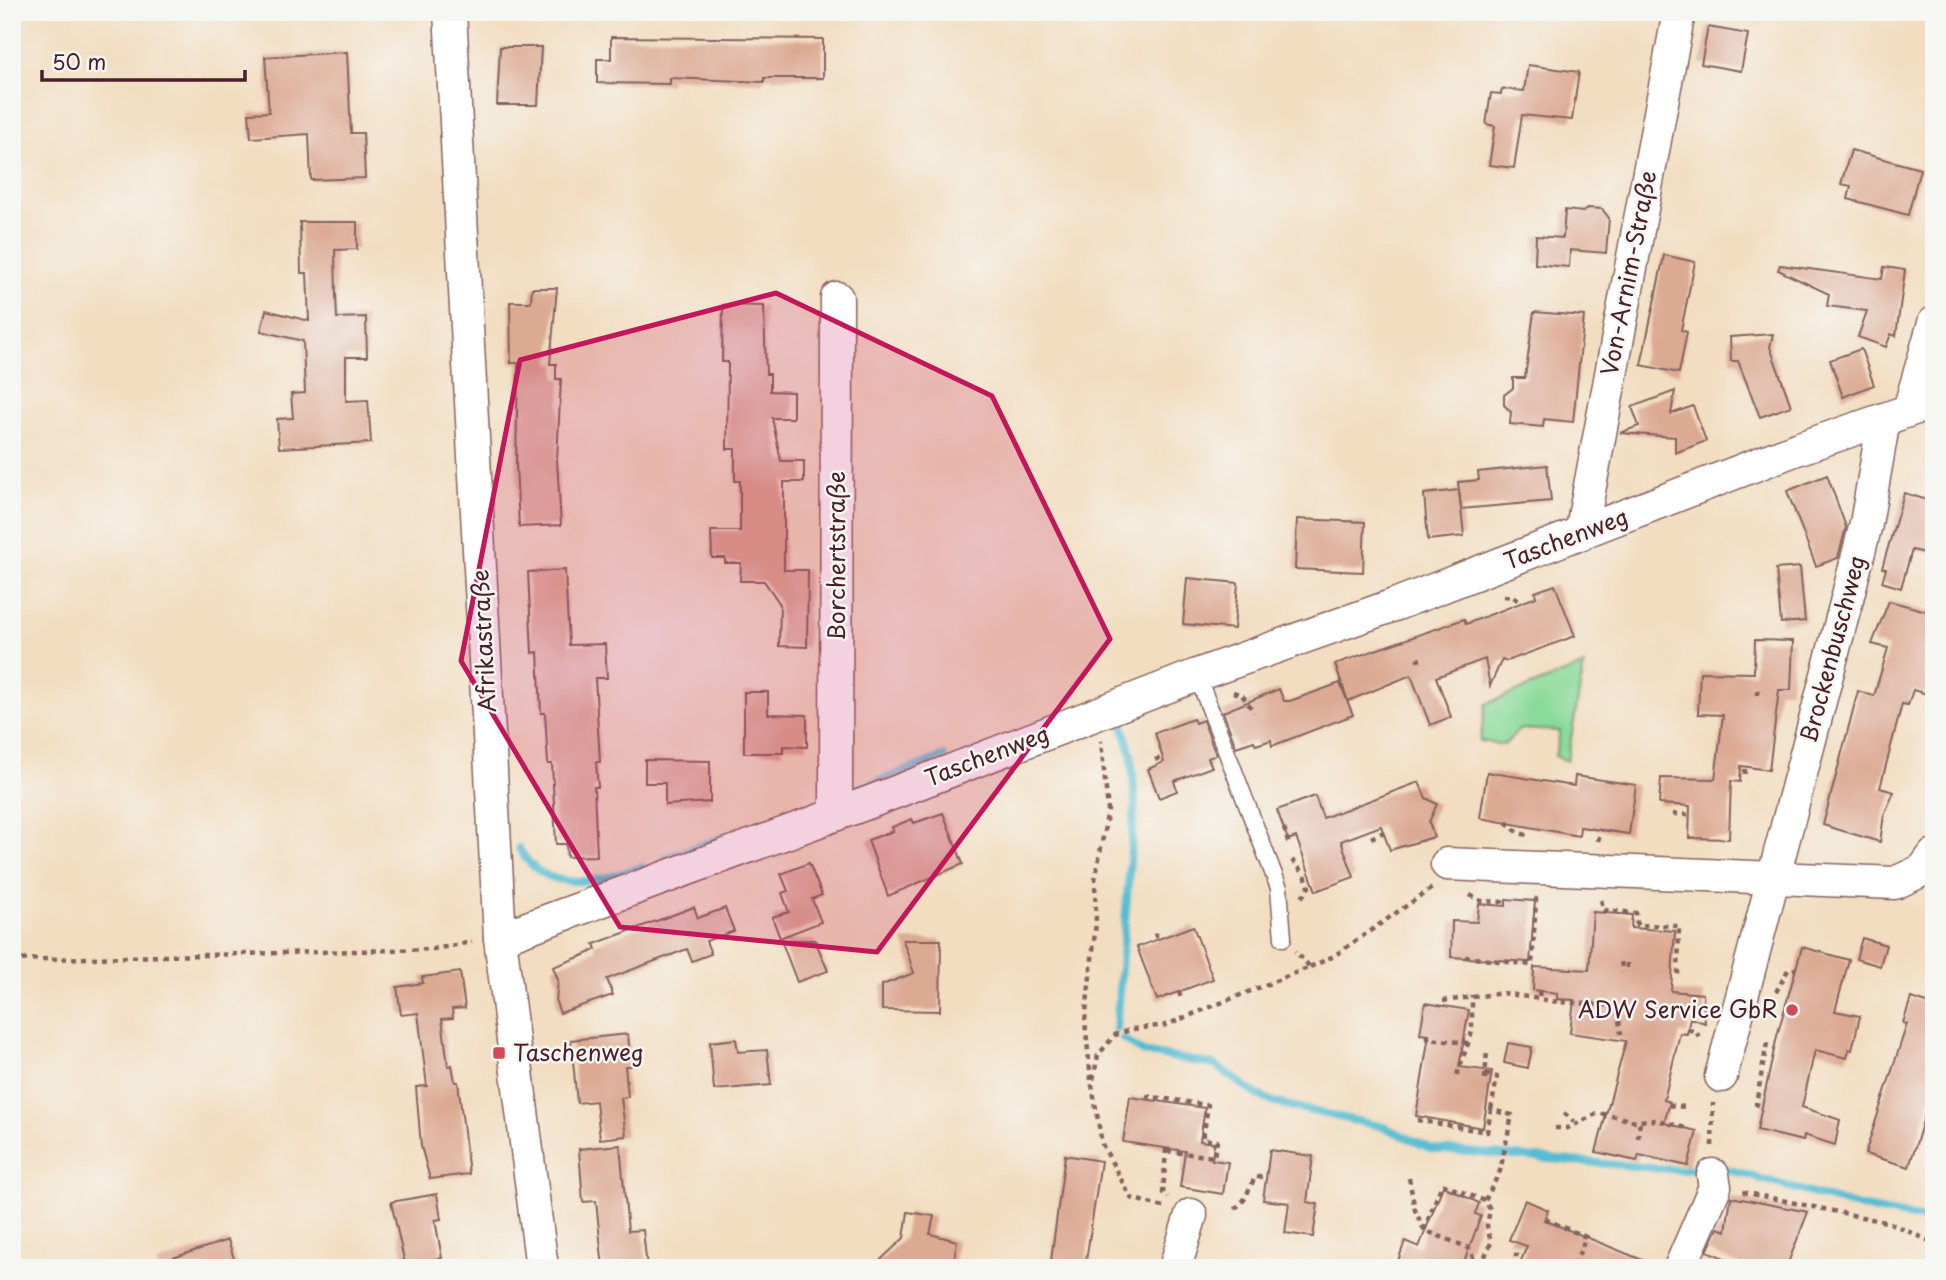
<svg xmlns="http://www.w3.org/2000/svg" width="1946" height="1280" font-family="'Playpen Sans',sans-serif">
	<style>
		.green { fill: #8ada99; stroke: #6a7c62; stroke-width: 2 }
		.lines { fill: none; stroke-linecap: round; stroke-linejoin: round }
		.stream { stroke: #54bcd1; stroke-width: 8 }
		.building { fill: #dca992 }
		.lane-casing { stroke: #85625f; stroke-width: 19 }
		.street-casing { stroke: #85625f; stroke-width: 35 }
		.path { stroke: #85625f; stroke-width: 4.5; stroke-dasharray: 5 5; stroke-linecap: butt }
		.lane { stroke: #fff; stroke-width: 16 }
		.street { stroke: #fff; stroke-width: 32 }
		.marked { fill: #c2185b; fill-opacity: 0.2; stroke: #c2185b; stroke-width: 5; stroke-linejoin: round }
		.poi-dot { fill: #d1495b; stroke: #f6f6f2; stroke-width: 2.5 }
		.labels { text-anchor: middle; stroke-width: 5; stroke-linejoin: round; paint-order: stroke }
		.street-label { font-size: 23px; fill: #4a1f2b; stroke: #f6f6f2 }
		.poi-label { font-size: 23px; fill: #4a1f2b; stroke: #f6f6f2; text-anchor: end }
	</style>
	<rect width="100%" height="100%" fill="#f6f6f2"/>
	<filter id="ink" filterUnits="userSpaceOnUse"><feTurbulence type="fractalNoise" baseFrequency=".0143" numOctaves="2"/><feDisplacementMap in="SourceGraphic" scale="14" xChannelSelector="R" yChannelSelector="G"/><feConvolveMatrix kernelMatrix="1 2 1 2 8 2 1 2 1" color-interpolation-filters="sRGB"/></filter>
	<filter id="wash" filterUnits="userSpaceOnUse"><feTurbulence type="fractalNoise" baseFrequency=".00686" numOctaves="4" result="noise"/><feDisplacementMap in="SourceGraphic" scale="28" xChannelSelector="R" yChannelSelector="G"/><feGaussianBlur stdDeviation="1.57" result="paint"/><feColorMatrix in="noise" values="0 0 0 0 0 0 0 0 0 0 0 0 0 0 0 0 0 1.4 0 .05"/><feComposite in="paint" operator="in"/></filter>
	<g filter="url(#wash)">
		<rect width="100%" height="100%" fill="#f2ddc0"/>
		<path class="green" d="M 1584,665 L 1567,761 L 1555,756 L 1560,731 L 1520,729 L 1504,745 L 1480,741 L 1486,704 Z"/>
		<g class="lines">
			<g class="stream">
				<path d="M 850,792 L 944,756"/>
				<path d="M 519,848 C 545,897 599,881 642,867"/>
				<path d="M 666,858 L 818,804"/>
				<path d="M 1116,1029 L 1135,801 L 1131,754 L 1123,726"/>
				<path d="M 1123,1039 L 1143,1052 L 1215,1065 L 1256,1094 L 1276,1103 L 1384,1127 L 1432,1149 L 1680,1170 L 1720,1167 L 1859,1207 L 1934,1221"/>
			</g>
		</g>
		<g id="blocks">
			<g class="building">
				<path d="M 1708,27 L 1748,34 L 1741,71 L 1701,64 Z"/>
				<path d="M 611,37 L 823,39 L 823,78 L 764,78 L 764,82 L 670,78 L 670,84 L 597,83 L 597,59 L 611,59 Z"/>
				<path d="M 500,47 L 541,47 L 538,105 L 497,105 Z"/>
				<path d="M 347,52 L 351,133 L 363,133 L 365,178 L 311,180 L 309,134 L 251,138 L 249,113 L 269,112 L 265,57 Z"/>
				<path d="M 1528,65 L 1579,72 L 1572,120 L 1522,115 L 1514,168 L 1489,165 L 1495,126 L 1486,124 L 1491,93 L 1501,94 L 1502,89 L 1524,91 Z"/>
				<path d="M 1851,150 L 1920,169 L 1908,215 L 1848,199 L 1851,186 L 1841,184 Z"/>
				<path d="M 1588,208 L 1602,209 L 1609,218 L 1606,253 L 1570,250 L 1569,267 L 1535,264 L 1536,236 L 1563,238 L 1565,210 L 1583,212 Z"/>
				<path d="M 300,222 L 357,222 L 357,249 L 335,250 L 336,295 L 337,318 L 366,317 L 367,357 L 346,357 L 346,401 L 368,400 L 371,443 L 279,448 L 277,419 L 293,418 L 291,394 L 305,393 L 303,341 L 261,331 L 266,310 L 309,321 L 307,273 L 301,273 Z"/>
				<path d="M 1664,255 L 1695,262 L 1681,330 L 1687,332 L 1679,373 L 1641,365 Z"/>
				<path d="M 1780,265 L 1882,279 L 1884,267 L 1905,270 L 1896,336 L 1891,334 L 1886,347 L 1858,337 L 1867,311 L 1827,306 L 1829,294 L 1778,270 Z"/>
				<path d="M 532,288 L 557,288 L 550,364 L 556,364 L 556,379 L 561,379 L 557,460 L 561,525 L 519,527 L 516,465 L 518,363 L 511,363 L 510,302 L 531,302 Z"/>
				<path d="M 723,305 L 764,306 L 766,374 L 770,374 L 770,391 L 793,392 L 793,418 L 772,418 L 781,461 L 804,461 L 804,482 L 784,482 L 784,570 L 808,570 L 807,647 L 779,646 L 780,604 L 764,581 L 740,581 L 741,563 L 725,563 L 725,558 L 712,558 L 711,531 L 740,531 L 740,481 L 735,481 L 735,449 L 727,449 L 728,362 L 722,362 Z"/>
				<path d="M 1534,312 L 1584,316 L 1573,422 L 1544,419 L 1543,427 L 1510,424 L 1511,412 L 1504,405 L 1504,395 L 1513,388 L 1513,378 L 1525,378 Z"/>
				<path d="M 1773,334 L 1770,347 L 1791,406 L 1760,417 L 1738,361 L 1731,361 L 1730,337 Z"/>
				<path d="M 1861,349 L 1874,385 L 1843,397 L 1830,360 Z"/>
				<path d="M 1675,391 L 1671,414 L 1693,406 L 1706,441 L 1675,453 L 1675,437 L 1620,433 L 1639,426 L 1632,407 Z"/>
				<path d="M 1547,465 L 1551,501 L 1461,509 L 1458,482 L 1479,480 L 1478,472 Z"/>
				<path d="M 1827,475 L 1846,527 L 1838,558 L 1816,566 L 1787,491 Z"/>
				<path d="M 1459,490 L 1464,536 L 1428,540 L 1424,494 Z"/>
				<path d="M 1904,493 L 1934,502 L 1934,538 L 1929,554 L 1912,550 L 1901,588 L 1882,582 L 1886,569 L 1882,568 Z"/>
				<path d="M 1297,519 L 1365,522 L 1363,572 L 1295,569 Z"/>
				<path d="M 1800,567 L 1805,621 L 1781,623 L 1776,569 Z"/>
				<path d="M 565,570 L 569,645 L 605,644 L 607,678 L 595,678 L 600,762 L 596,762 L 598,787 L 594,787 L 597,856 L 567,857 L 566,844 L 556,844 L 552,764 L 548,764 L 545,713 L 541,713 L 538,652 L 532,653 L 528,572 Z"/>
				<path d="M 1187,578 L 1238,583 L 1234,629 L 1183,624 Z"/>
				<path d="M 1555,585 L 1575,636 L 1507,661 L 1502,659 L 1490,686 L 1485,659 L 1436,677 L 1451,717 L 1430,725 L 1411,675 L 1348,701 L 1335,664 L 1464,619 L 1466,624 L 1536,597 L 1535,592 Z"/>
				<path d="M 1889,601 L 1934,613 L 1934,696 L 1913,690 L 1908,705 L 1902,704 L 1880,788 L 1894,792 L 1884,815 L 1880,842 L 1823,825 L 1858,691 L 1874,696 L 1888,648 L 1872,644 Z"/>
				<path d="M 1755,640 L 1793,641 L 1791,690 L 1779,690 L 1769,770 L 1741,766 L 1740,782 L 1731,781 L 1729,839 L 1689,838 L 1690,806 L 1659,804 L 1661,778 L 1715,779 L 1723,715 L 1698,714 L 1700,672 L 1754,673 Z"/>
				<path d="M 1340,683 L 1353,715 L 1272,746 L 1271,740 L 1256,745 L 1254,741 L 1236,747 L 1223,712 L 1279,689 L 1284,701 L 1290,701 Z"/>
				<path d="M 744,692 L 768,692 L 768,714 L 807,715 L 807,747 L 783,746 L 783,753 L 744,753 Z"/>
				<path d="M 1193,719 L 1195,723 L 1203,720 L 1216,755 L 1208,758 L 1212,767 L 1174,781 L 1177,791 L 1159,798 L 1148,769 L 1164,762 L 1155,733 Z"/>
				<path d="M 645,760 L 710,761 L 710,802 L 665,805 L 665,783 L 645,783 Z"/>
				<path d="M 1487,772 L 1574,786 L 1575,776 L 1636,785 L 1629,834 L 1580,827 L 1579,836 L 1480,818 Z"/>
				<path d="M 1419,782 L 1426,798 L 1437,804 L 1429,822 L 1434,837 L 1390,850 L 1381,826 L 1341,841 L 1354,877 L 1316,891 L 1296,837 L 1288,840 L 1277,810 L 1315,796 L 1323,818 Z"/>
				<path d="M 943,813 L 963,864 L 888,896 L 868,840 L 893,831 L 892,827 L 912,819 L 914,823 Z"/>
				<path d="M 809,863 L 822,895 L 812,899 L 821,922 L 780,938 L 772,917 L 789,912 L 782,893 L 788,891 L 781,874 Z"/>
				<path d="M 1506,899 L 1535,901 L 1530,962 L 1451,957 L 1452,921 L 1477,922 L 1479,904 L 1506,906 Z"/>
				<path d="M 694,907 L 698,918 L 725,908 L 734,931 L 706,941 L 711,954 L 692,961 L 687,949 L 607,979 L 613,995 L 560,1013 L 556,1002 L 558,980 L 553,967 L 587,954 L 596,949 L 594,944 Z"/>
				<path d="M 1593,912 L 1632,915 L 1631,928 L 1675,931 L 1671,991 L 1703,994 L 1705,1023 L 1690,1018 L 1687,1034 L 1680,1033 L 1664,1100 L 1670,1102 L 1664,1123 L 1697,1131 L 1688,1166 L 1639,1155 L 1637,1161 L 1596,1152 L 1626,1041 L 1570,1033 L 1574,1000 L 1557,999 L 1557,993 L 1533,990 L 1534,967 L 1589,970 Z"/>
				<path d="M 1193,926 L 1213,979 L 1157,1000 L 1137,947 Z"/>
				<path d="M 1862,938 L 1886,945 L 1880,966 L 1856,959 Z"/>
				<path d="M 781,940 L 815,940 L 828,971 L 797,982 Z"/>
				<path d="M 903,940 L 941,940 L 940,1011 L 882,1010 L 882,985 L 914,973 Z"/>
				<path d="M 1802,947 L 1849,960 L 1835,1011 L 1860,1016 L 1852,1050 L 1849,1049 L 1847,1058 L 1815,1050 L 1802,1107 L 1840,1120 L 1835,1145 L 1804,1135 L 1803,1141 L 1757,1130 L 1777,1036 Z"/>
				<path d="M 460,972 L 465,1008 L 452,1009 L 453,1018 L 442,1019 L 448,1066 L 452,1065 L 455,1082 L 458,1082 L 469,1174 L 430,1179 L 421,1146 L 416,1087 L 427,1086 L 418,1013 L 401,1015 L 397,987 L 423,983 L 422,977 Z"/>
				<path d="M 1911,998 L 1934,1005 L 1934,1085 L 1909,1167 L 1865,1154 L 1907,1024 L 1903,1023 Z"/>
				<path d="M 1425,1003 L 1469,1010 L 1459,1067 L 1492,1071 L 1483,1128 L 1416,1116 L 1429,1035 L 1420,1034 Z"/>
				<path d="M 628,1034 L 631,1066 L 625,1066 L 628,1097 L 621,1098 L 626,1136 L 600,1139 L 596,1101 L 577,1103 L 571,1040 Z"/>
				<path d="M 736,1039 L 738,1052 L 767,1050 L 771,1085 L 714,1090 L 710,1042 Z"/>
				<path d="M 1508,1043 L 1532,1047 L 1528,1068 L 1504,1063 Z"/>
				<path d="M 1130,1097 L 1205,1108 L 1200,1141 L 1214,1143 L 1212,1160 L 1228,1162 L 1223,1194 L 1180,1187 L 1185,1151 L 1123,1142 Z"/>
				<path d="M 620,1145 L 628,1231 L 643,1230 L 647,1268 L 603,1268 L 596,1201 L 583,1202 L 579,1149 Z"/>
				<path d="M 1270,1150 L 1313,1156 L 1307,1202 L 1318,1204 L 1313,1237 L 1285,1233 L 1289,1203 L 1263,1200 Z"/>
				<path d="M 1065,1155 L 1101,1161 L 1085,1268 L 1050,1268 Z"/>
				<path d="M 1443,1186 L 1479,1203 L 1475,1214 L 1481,1216 L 1463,1265 L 1468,1268 L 1411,1268 L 1398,1261 L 1405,1241 L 1419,1247 Z"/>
				<path d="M 437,1194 L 441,1219 L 435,1220 L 442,1258 L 405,1264 L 391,1202 Z"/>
				<path d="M 1731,1197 L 1808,1212 L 1786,1268 L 1748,1268 L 1707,1251 L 1718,1228 L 1726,1231 Z"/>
				<path d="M 1525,1200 L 1548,1210 L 1544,1220 L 1662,1268 L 1518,1268 L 1527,1246 L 1509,1240 Z"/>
				<path d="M 908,1212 L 934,1216 L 930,1234 L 957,1241 L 953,1268 L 872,1268 L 904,1238 Z"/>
				<path d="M 228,1240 L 237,1268 L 158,1268 L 157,1263 Z"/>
			</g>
		</g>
	</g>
	<g filter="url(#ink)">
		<use href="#blocks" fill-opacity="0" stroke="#85625f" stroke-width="2"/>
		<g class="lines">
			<g class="lane-casing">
				<path id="lane" d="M 1197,675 L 1279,888 L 1283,938"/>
			</g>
			<g class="street-casing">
				<g id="street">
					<path d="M 450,12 L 500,938 L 542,1268"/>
					<path d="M 1909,410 L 1934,323"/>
					<path d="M 1581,534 L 1679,12"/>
					<path d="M 836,813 L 837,298"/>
					<path d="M 1447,864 L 1895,883 L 1923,870 L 1934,855"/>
					<path d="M 500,938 L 870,802 L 1197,675 L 1397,604 L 1794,450 L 1934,402"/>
					<path d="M 1721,1076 L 1846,603 L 1866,524 L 1884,419"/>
					<path d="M 1175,1268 L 1191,1215"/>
					<path d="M 1680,1268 L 1715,1187 L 1713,1175"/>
				</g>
			</g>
			<g class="path">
				<path d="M 1504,596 L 1514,597 L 1520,603"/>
				<path d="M 1416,660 L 1422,659"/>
				<path d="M 1233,692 L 1242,695 L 1254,712"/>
				<path d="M 1758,695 L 1758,689"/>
				<path d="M 1155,760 L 1162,757"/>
				<path d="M 1745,774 L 1745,767"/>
				<path d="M 1673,814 L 1690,815"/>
				<path d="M 1506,822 L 1519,833 L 1531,836"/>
				<path d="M 1284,828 L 1289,845"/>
				<path d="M 1371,838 L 1384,832"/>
				<path d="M 1598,841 L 1601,830"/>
				<path d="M 1292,860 L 1305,875 L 1309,887 L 1301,898"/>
				<path d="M 1470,895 L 1481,901 L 1502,902 L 1502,905"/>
				<path d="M 1601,900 L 1604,910 L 1636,913 L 1637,925 L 1679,926 L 1678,975"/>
				<path d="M 1155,933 L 1157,939"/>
				<path d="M 1465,957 L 1532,965 L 1536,899 L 1533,899"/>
				<path d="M 12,960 L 433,949 L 472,942"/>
				<path d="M 1621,962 L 1623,972"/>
				<path d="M 1627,963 L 1627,972"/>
				<path d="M 1310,967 L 1334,956 L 1432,888"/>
				<path d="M 1539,991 L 1540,999"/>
				<path d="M 1179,992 L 1181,998"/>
				<path d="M 1776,992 L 1788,970 L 1796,969"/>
				<path d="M 1443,1001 L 1503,993 L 1558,1002 L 1617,1006 L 1621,1034"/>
				<path d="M 1688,1029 L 1697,1033 L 1700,1039"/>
				<path d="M 1428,1035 L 1428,1039 L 1468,1043"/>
				<path d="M 1485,1074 L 1497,1077 L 1491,1110"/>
				<path d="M 1457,1075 L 1472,1032 L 1472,995"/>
				<path d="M 1485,1079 L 1487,1050"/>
				<path d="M 1091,1080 L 1085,1021 L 1096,923 L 1095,880 L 1108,810 L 1101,741"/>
				<path d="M 1146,1096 L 1208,1105 L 1203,1139 L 1217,1141 L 1214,1157 L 1166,1151"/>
				<path d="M 1669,1105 L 1684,1107"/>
				<path d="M 1759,1105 L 1756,1104 L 1767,1043"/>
				<path d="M 1564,1113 L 1574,1122"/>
				<path d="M 1417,1120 L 1487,1132 L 1491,1110 L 1512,1115 L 1500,1171 L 1485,1201"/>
				<path d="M 1555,1128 L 1568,1128 L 1598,1113 L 1635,1121 L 1658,1120 L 1689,1129"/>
				<path d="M 1638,1138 L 1640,1121"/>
				<path d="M 1712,1146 L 1713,1103"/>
				<path d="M 1166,1149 L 1163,1193 L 1168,1197"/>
				<path d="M 1409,1178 L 1415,1210 L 1424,1230 L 1469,1248 L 1475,1262"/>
				<path d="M 1743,1192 L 1890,1223 L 1934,1243"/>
				<path d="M 1163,1207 L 1131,1198 L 1102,1144 L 1092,1085 L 1098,1055 L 1115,1035 L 1133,1029 L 1166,1025 L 1310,967 L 1295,951"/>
				<path d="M 1235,1209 L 1244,1200 L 1255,1177 L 1266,1177"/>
				<path d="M 1545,1219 L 1586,1237 L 1573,1268"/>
				<path d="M 1424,1230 L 1442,1184 L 1485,1201 L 1490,1209 L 1487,1226 L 1491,1243 L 1481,1265"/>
				<path d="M 1514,1254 L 1522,1257"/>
				<path d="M 1713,1264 L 1724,1268"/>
				<path d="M 1438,1268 L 1439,1265"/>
			</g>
			<use href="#lane" class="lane"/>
			<use href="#street" class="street"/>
		</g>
	</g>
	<path class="marked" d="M 776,293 L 992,396 L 1110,639 L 877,952 L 620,927 L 461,661 L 520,360 Z"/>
	<g class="poi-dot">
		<circle cx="1792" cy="1010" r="7"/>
		<rect x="492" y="1046" width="14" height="14" rx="3.5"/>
	</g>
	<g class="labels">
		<g class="street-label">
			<text transform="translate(1629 273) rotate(-79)" y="8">Von-Arnim-Straße</text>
			<text transform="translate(1566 539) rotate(-21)" y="8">Taschenweg</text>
			<text transform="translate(837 556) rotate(-90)" y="8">Borchertstraße</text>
			<text transform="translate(484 641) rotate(-93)" y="8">Afrikastraße</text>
			<text transform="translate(1833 649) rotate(-75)" y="8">Brockenbuschweg</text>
			<text transform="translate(987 756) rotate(-21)" y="8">Taschenweg</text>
		</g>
		<g class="poi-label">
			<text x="1778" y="1018">ADW Service GbR</text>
			<text x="513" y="1061" text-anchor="start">Taschenweg</text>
		</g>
	</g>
	<rect width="1946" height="1280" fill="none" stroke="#f6f6f2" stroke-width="42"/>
	<path d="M42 70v10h203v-10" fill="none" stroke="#4a1f2b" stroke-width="3.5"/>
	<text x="52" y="70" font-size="21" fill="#4a1f2b" stroke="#f6f6f2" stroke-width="5" paint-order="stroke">50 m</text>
</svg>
